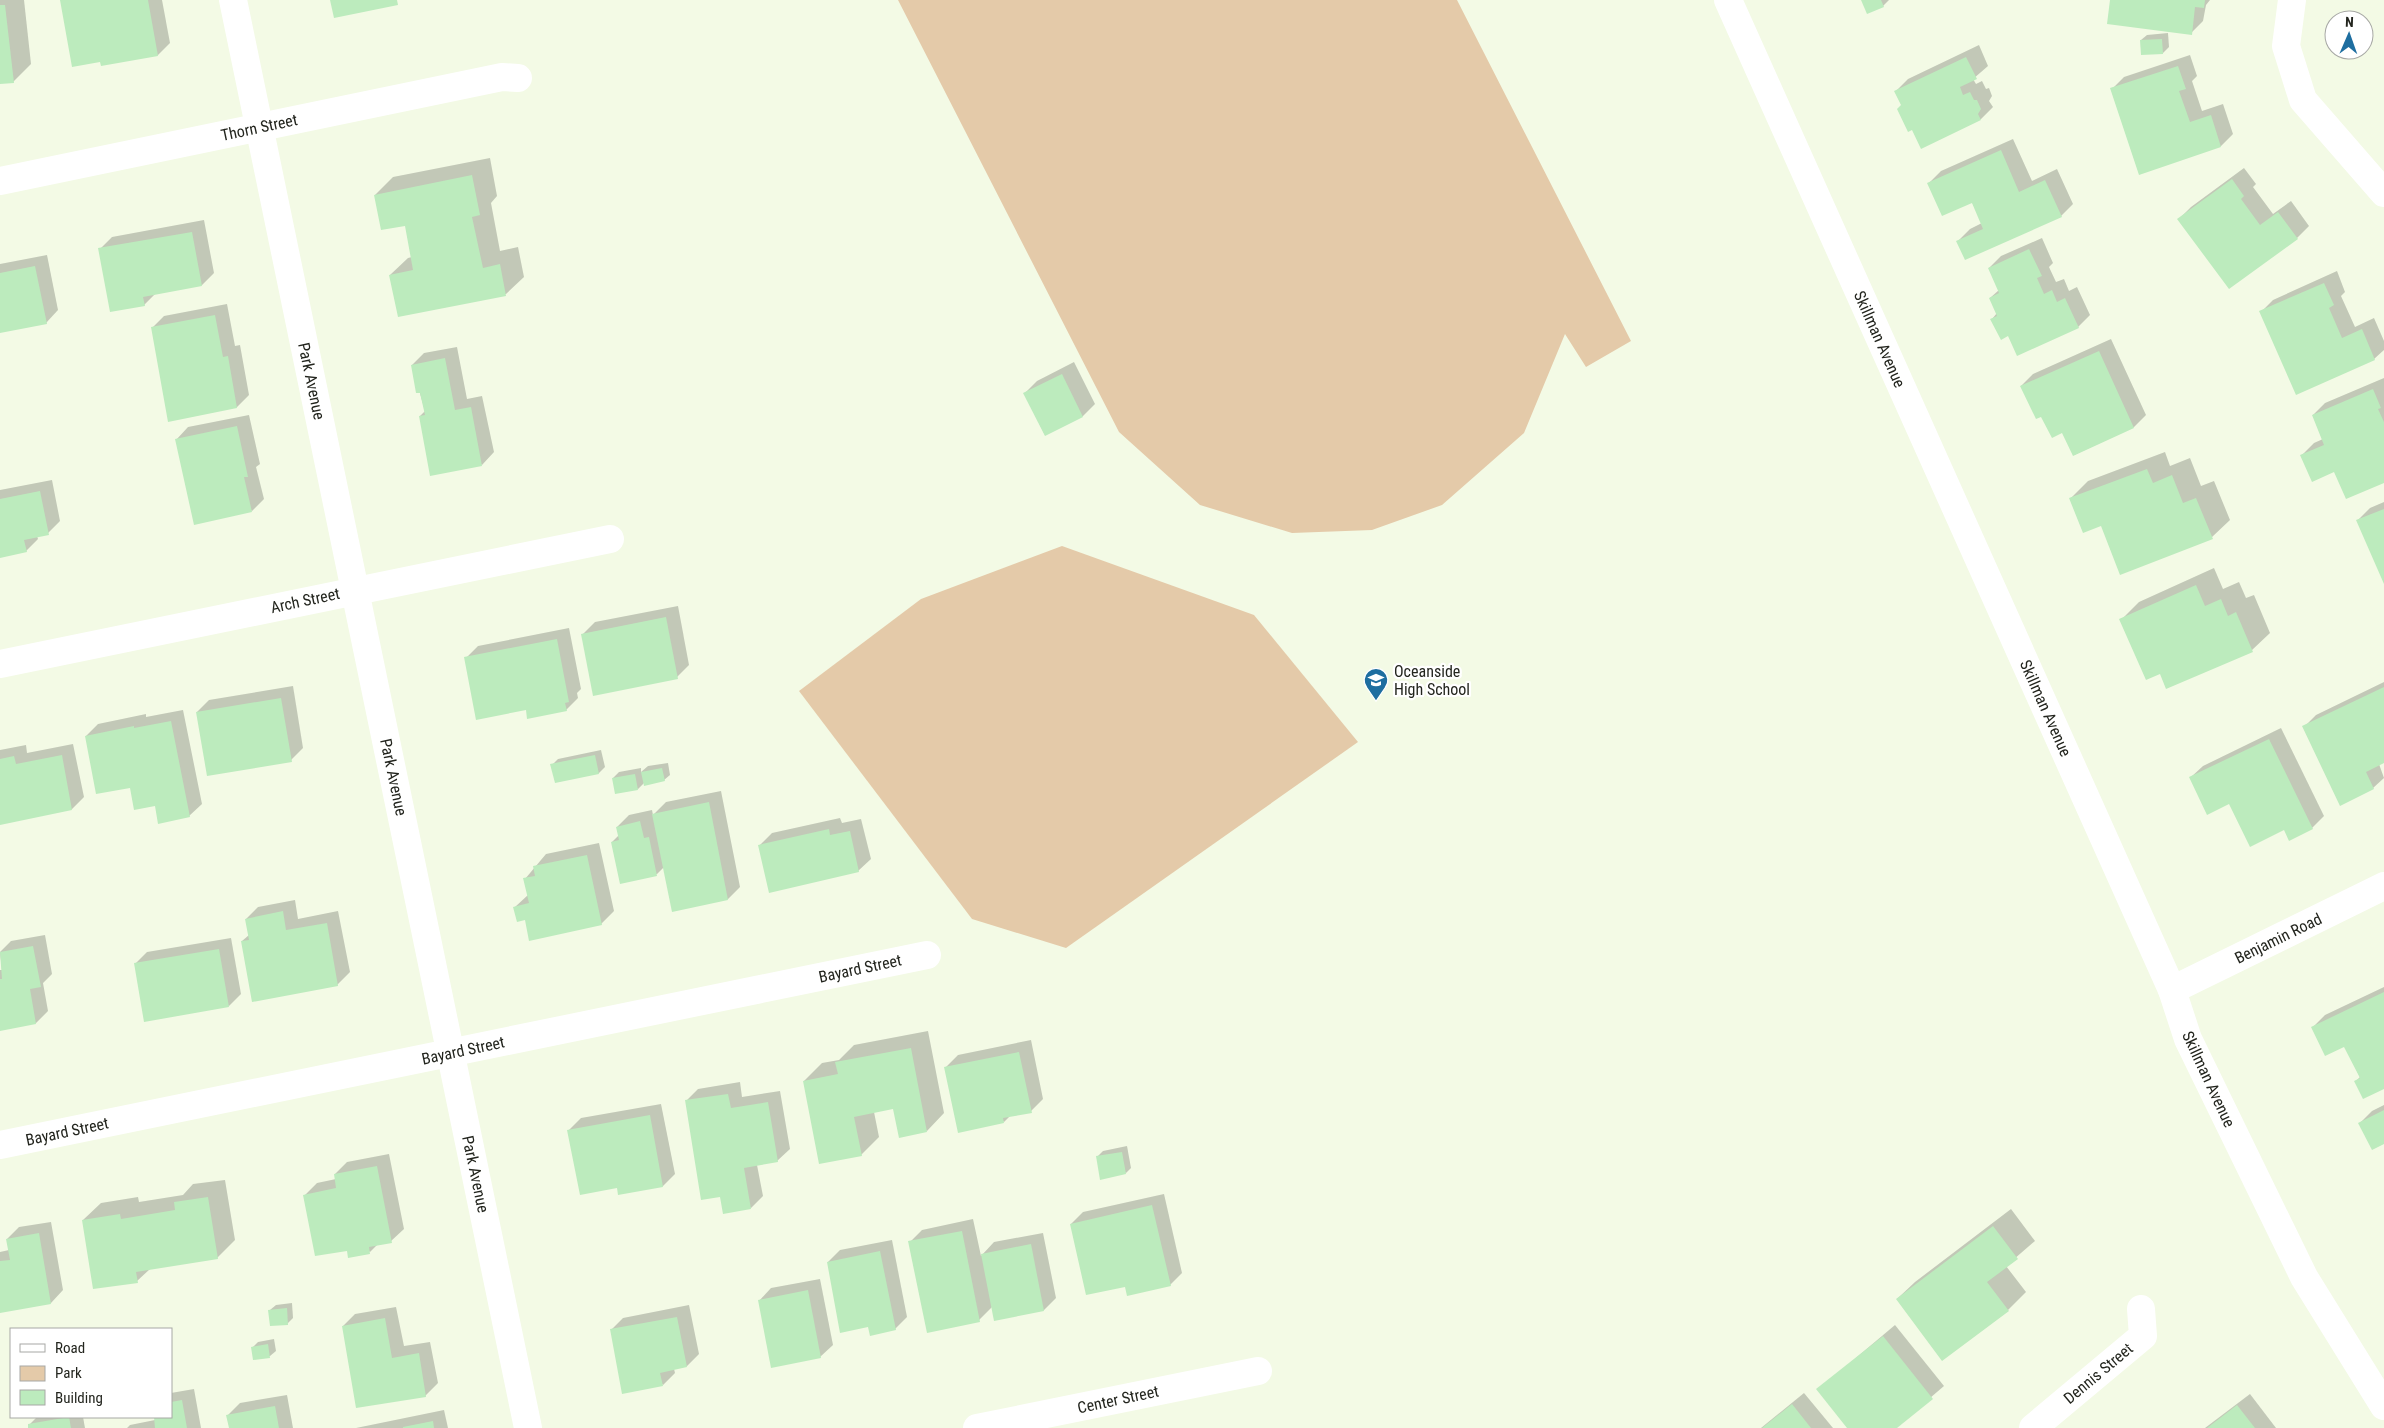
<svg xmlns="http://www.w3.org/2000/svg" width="2384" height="1428" font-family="'Roboto Condensed',sans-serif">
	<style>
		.green { fill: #e4caa9 }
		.shadow { fill: #0003 }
		.building { fill: #bcebbd }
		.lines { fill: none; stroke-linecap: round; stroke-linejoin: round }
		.minor { stroke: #fff; stroke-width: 28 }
		.labels { text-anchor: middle; stroke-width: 4.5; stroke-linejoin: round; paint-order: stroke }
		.street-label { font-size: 16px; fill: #23251e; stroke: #fff }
		.poi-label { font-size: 16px; fill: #23251e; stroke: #fff; text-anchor: start }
	</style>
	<rect width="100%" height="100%" fill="#f3fae5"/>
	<g class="green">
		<path d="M 898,0 L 1457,0 L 1631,341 L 1586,367 L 1565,334 L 1524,433 L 1442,505 L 1372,530 L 1292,533 L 1200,505 L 1119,432 Z"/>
		<path d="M 1062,546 L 1254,615 L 1358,742 L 1066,948 L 972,919 L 799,691 L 921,599 Z"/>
	</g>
	<g class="shadow">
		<path d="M 0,0 L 24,0 L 31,64 L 13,82 L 0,83 Z"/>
		<path d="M 61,0 L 162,0 L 170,43 L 158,55 L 101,60 Z"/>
		<path d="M 1863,0 L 1889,0 L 1883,6 Z"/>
		<path d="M 2112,0 L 2210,0 L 2206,5 L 2203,21 L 2191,33 Z"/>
		<path d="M 2168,33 L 2169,47 L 2163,53 L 2141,40 L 2147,35 Z"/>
		<path d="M 1979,45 L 1988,66 L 1973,79 L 1976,84 L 1982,81 L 1986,89 L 1989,88 L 1992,96 L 1989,101 L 1993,107 L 1981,119 L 1922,147 L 1896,91 L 1908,79 Z"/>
		<path d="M 2190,55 L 2197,76 L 2192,81 L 2202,111 L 2223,104 L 2233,134 L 2221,146 L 2140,173 L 2112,89 L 2124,77 Z"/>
		<path d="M 2013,139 L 2032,181 L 2057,169 L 2073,204 L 2061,216 L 1958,241 L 1970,229 L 1982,223 L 1972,202 L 1929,183 L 1941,171 Z"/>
		<path d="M 490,158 L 497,196 L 491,203 L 500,251 L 518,247 L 524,277 L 506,294 L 399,316 L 390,275 L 408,258 L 412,257 L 406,224 L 375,195 L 393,177 Z"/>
		<path d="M 2244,168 L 2256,184 L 2253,187 L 2273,214 L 2291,201 L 2309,226 L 2297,238 L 2179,219 L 2191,207 Z"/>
		<path d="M 204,220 L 214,273 L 202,285 L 155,294 L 144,305 L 100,249 L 112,237 Z"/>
		<path d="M 2042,238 L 2053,263 L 2049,267 L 2056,282 L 2064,279 L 2069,291 L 2077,287 L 2090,315 L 2078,327 L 2009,335 L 1992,319 L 1997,313 L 1990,298 L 1999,290 L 1989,268 L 2001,256 Z"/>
		<path d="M 47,255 L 58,310 L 46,323 L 0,332 L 0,264 Z"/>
		<path d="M 2337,271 L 2345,292 L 2341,296 L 2355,327 L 2374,318 L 2384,341 L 2384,350 L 2374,359 L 2261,312 L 2273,300 Z"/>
		<path d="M 227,304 L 235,346 L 240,345 L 249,395 L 237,407 L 169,420 L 152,328 L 164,316 Z"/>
		<path d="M 2111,339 L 2146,415 L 2134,427 L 2074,455 L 2063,432 L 2042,415 L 2021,386 L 2033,374 Z"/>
		<path d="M 457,347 L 467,399 L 482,396 L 494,452 L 482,465 L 420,416 L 425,411 L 412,365 L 424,353 Z"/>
		<path d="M 1074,362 L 1095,404 L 1083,416 L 1045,435 L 1025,393 L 1037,381 Z"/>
		<path d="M 2384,378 L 2384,481 L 2335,471 L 2302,455 L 2314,443 L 2323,439 L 2313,415 L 2325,403 Z"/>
		<path d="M 249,415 L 260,464 L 256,467 L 264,499 L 252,511 L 176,440 L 188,427 Z"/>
		<path d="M 2165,452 L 2170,466 L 2190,458 L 2201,486 L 2214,481 L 2230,520 L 2212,537 L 2102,525 L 2070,499 L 2088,481 Z"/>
		<path d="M 52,480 L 60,521 L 48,533 L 37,536 L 38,539 L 26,551 L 0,557 L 0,490 Z"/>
		<path d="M 2384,502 L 2384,581 L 2358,520 L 2370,508 Z"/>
		<path d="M 2214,568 L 2223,589 L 2239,582 L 2246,598 L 2254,595 L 2270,633 L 2252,650 L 2160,672 L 2121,620 L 2139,602 Z"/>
		<path d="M 678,606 L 689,665 L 677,677 L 583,634 L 595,622 Z"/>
		<path d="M 569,628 L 581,689 L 577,693 L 578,698 L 566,710 L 527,709 L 466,658 L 478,646 Z"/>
		<path d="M 2384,682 L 2384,762 L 2379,764 L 2384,778 L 2373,788 L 2304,727 L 2316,715 Z"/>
		<path d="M 293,686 L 303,748 L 291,760 L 197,712 L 209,700 Z"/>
		<path d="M 183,710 L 202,804 L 189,816 L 156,805 L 131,786 L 86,736 L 98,724 L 146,714 L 146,717 Z"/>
		<path d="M 2281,728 L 2324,816 L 2312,828 L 2285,829 L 2230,802 L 2190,778 L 2203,766 Z"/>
		<path d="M 73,744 L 84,797 L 72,809 L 0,823 L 0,750 L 26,745 L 27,753 Z"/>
		<path d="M 601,750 L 605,767 L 599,773 L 556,782 L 552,765 L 558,759 Z"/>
		<path d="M 668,763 L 670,775 L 664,780 L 644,783 L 638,789 L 613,778 L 619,772 L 641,768 L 641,772 L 648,766 Z"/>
		<path d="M 721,791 L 740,887 L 728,899 L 673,910 L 664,867 L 657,874 L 621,882 L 612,842 L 619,835 L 617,827 L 629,815 L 652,810 L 653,815 L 666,802 Z"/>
		<path d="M 840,818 L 842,823 L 861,819 L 871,859 L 858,871 L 760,845 L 772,833 Z"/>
		<path d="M 599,843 L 614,911 L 601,924 L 526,918 L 515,907 L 528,895 L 525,879 L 546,854 Z"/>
		<path d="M 295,900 L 298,919 L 338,911 L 350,972 L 337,985 L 242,941 L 249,935 L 246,919 L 258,907 Z"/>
		<path d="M 45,935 L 52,974 L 43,983 L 48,1011 L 36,1023 L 0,1030 L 0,970 L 2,970 L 0,952 L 11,941 Z"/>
		<path d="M 231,938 L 241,994 L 229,1006 L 135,964 L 147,952 Z"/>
		<path d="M 2384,987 L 2384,1088 L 2356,1081 L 2360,1077 L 2345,1045 L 2313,1027 L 2325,1015 Z"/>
		<path d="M 928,1031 L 944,1113 L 927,1131 L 894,1108 L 874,1112 L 879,1137 L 861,1155 L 804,1081 L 822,1063 L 839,1060 L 854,1045 Z"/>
		<path d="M 1031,1040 L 1043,1099 L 1031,1111 L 1010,1116 L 1004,1122 L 946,1067 L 958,1055 Z"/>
		<path d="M 740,1082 L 742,1097 L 780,1091 L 790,1149 L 777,1161 L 757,1165 L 763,1196 L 751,1208 L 721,1195 L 686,1101 L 698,1089 Z"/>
		<path d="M 661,1104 L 675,1174 L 663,1186 L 618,1187 L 568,1131 L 581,1118 Z"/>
		<path d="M 2384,1105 L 2384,1143 L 2360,1123 L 2372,1111 Z"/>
		<path d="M 1127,1146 L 1131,1168 L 1126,1173 L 1097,1157 L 1103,1151 Z"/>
		<path d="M 389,1154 L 404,1229 L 391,1241 L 378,1244 L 370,1252 L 305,1195 L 317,1183 L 336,1179 L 335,1174 L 347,1162 Z"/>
		<path d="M 225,1180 L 235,1240 L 217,1258 L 150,1269 L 137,1281 L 83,1220 L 101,1203 L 138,1197 L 139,1202 L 183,1195 L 193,1184 Z"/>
		<path d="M 1164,1194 L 1182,1273 L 1170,1285 L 1071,1224 L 1083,1212 Z"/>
		<path d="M 2011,1209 L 2035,1241 L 2006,1266 L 2026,1292 L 2008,1310 L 1897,1299 L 1915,1282 Z"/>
		<path d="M 973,1219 L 981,1256 L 994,1242 L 1043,1233 L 1056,1298 L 1044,1310 L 992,1307 L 979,1320 L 910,1242 L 922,1230 Z"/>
		<path d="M 51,1222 L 63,1290 L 51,1303 L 0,1312 L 0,1252 L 9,1250 L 7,1239 L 19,1227 Z"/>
		<path d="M 892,1240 L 907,1317 L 895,1329 L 869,1326 L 828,1262 L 840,1250 Z"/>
		<path d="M 820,1279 L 833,1345 L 820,1357 L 759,1301 L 771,1288 Z"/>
		<path d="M 292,1303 L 293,1318 L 287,1324 L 270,1310 L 276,1305 Z"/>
		<path d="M 689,1305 L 699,1354 L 687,1366 L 674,1369 L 675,1373 L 663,1385 L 611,1330 L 623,1318 Z"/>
		<path d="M 396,1307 L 404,1346 L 430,1342 L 438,1383 L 425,1396 L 343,1326 L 355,1314 Z"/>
		<path d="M 1895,1325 L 1944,1386 L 1895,1428 L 1848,1428 L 1818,1390 Z"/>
		<path d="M 274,1339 L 276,1351 L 270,1356 L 254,1359 L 252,1348 L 258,1342 Z"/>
		<path d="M 194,1389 L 201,1428 L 127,1428 L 130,1425 L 155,1420 L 155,1417 L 171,1417 L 171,1393 Z"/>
		<path d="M 1804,1393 L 1833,1428 L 1761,1428 Z"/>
		<path d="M 2250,1394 L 2276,1428 L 2205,1428 Z"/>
		<path d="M 287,1395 L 293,1428 L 230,1428 L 228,1415 L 240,1403 Z"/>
		<path d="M 444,1410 L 448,1428 L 356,1428 Z"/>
		<path d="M 37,1417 L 83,1417 L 85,1428 L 30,1428 L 29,1425 Z"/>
	</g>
	<g class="building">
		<path d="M 60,0 L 148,0 L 158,56 L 101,66 L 100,62 L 72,67 Z"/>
		<path d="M 330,0 L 397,0 L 398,5 L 334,18 Z"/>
		<path d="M 1861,0 L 1881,0 L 1884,7 L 1867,14 Z"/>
		<path d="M 2110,0 L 2205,0 L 2204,8 L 2195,7 L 2192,35 L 2107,24 Z"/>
		<path d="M 0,5 L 5,5 L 14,83 L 0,84 Z"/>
		<path d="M 2162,39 L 2163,54 L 2141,55 L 2140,40 Z"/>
		<path d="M 1966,57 L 1977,79 L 1960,87 L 1963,95 L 1970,92 L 1974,100 L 1977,100 L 1981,109 L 1978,114 L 1981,120 L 1921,149 L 1912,130 L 1908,132 L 1897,109 L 1901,105 L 1894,91 Z"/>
		<path d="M 2178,66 L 2186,89 L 2179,91 L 2190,122 L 2211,115 L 2221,147 L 2139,175 L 2110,88 Z"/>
		<path d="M 2001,150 L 2019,192 L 2045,180 L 2062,217 L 1965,260 L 1956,241 L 1983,229 L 1972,203 L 1942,216 L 1927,183 Z"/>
		<path d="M 472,175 L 480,215 L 472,217 L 483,268 L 500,264 L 506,296 L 398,317 L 389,275 L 413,270 L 405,226 L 381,230 L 374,195 Z"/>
		<path d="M 2232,179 L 2244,196 L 2241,199 L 2260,225 L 2278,212 L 2298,239 L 2229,289 L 2177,219 Z"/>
		<path d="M 192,232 L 202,286 L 143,297 L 145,306 L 110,312 L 98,248 Z"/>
		<path d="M 2029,249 L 2042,276 L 2037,278 L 2044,294 L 2052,290 L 2057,302 L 2065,298 L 2079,328 L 2017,356 L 2008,336 L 2001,340 L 1990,319 L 1997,316 L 1989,298 L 1999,293 L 1988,268 Z"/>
		<path d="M 35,266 L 47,324 L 0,333 L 0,273 Z"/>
		<path d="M 2324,283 L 2334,305 L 2329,308 L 2342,338 L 2362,329 L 2375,360 L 2296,395 L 2259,311 Z"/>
		<path d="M 215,315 L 223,357 L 228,356 L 237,408 L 168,422 L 151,327 Z"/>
		<path d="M 2099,351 L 2134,428 L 2073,456 L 2062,433 L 2052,438 L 2041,417 L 2036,419 L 2020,386 Z"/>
		<path d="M 445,358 L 455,410 L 471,407 L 482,466 L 430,476 L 419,416 L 425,415 L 420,393 L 416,393 L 411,365 Z"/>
		<path d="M 1062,374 L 1083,417 L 1045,436 L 1023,393 Z"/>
		<path d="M 2373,389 L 2381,408 L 2378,409 L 2384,422 L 2384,483 L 2346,499 L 2334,472 L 2312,482 L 2300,455 L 2324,445 L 2312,415 Z"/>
		<path d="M 237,426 L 248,477 L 244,477 L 252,512 L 194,525 L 175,439 Z"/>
		<path d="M 2147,469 L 2153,483 L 2172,475 L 2183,503 L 2196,498 L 2213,539 L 2120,575 L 2101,526 L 2083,533 L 2069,498 Z"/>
		<path d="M 40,491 L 49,535 L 24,540 L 27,552 L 0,558 L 0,499 Z"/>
		<path d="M 2384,509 L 2384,584 L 2356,520 Z"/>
		<path d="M 2196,585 L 2205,606 L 2221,599 L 2228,616 L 2236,612 L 2253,652 L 2166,689 L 2160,674 L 2146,680 L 2119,619 Z"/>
		<path d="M 666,617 L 678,679 L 593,696 L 581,634 Z"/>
		<path d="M 557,639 L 569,702 L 565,703 L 567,711 L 527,719 L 526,710 L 476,720 L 464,657 Z"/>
		<path d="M 2384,687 L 2384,763 L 2366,772 L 2374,789 L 2340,806 L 2302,726 Z"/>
		<path d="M 281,698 L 292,762 L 207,776 L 196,712 Z"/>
		<path d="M 171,721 L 190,817 L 158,824 L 155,806 L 134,810 L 130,788 L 96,794 L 85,736 L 134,726 L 134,728 Z"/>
		<path d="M 2269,739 L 2313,829 L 2289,841 L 2284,830 L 2250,847 L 2229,804 L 2207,815 L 2189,777 Z"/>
		<path d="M 62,755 L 72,810 L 0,825 L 0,759 L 14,756 L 16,764 Z"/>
		<path d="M 595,755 L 599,774 L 555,783 L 550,764 Z"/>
		<path d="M 662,768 L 665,781 L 644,786 L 641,772 Z"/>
		<path d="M 635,774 L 638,790 L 615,794 L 612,778 Z"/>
		<path d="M 709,802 L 728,900 L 672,912 L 652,814 Z"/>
		<path d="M 640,821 L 644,838 L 649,837 L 657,876 L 620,884 L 611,842 L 619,840 L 616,827 Z"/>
		<path d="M 829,829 L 830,835 L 850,831 L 859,872 L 769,893 L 758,845 Z"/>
		<path d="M 587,855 L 602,925 L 529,941 L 525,920 L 517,922 L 513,907 L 529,903 L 523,878 L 535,876 L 533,866 Z"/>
		<path d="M 283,911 L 286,930 L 327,923 L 338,986 L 252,1002 L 241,941 L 249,940 L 245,919 Z"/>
		<path d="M 33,946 L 41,987 L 30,989 L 36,1024 L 0,1031 L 0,979 L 2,979 L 0,952 Z"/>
		<path d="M 219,949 L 229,1007 L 144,1022 L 134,963 Z"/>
		<path d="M 2384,992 L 2384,1089 L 2363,1099 L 2354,1081 L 2360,1078 L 2344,1047 L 2325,1056 L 2311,1027 Z"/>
		<path d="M 911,1048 L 927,1132 L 899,1138 L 893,1109 L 854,1117 L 862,1156 L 819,1164 L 803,1081 L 838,1074 L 835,1062 Z"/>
		<path d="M 1019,1052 L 1032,1113 L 1003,1118 L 1004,1123 L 958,1133 L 944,1067 Z"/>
		<path d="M 728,1094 L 731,1108 L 768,1102 L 778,1162 L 744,1168 L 751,1209 L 723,1214 L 720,1197 L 701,1200 L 685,1100 Z"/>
		<path d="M 2384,1110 L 2384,1144 L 2372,1150 L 2358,1123 Z"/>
		<path d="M 650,1115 L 663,1187 L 618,1195 L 617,1188 L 580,1195 L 567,1130 Z"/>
		<path d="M 1122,1152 L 1126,1174 L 1100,1180 L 1096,1156 Z"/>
		<path d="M 377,1166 L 392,1243 L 369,1247 L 370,1254 L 348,1258 L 347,1251 L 315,1256 L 303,1195 L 336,1188 L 334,1174 Z"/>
		<path d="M 208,1197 L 218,1259 L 136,1272 L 138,1283 L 93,1289 L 82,1220 L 120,1214 L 121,1219 L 175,1210 L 174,1202 Z"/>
		<path d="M 1152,1205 L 1171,1286 L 1127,1296 L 1125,1287 L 1086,1295 L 1070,1224 Z"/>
		<path d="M 1993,1226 L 2018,1259 L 1987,1282 L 2009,1311 L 1942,1361 L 1896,1299 Z"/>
		<path d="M 962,1231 L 980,1322 L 927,1333 L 908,1241 Z"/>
		<path d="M 39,1233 L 51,1304 L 0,1313 L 0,1261 L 10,1260 L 6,1239 Z"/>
		<path d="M 1031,1244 L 1044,1311 L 994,1321 L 981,1254 Z"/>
		<path d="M 880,1251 L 896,1330 L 870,1336 L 868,1327 L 840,1333 L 827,1262 Z"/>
		<path d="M 808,1290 L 821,1358 L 771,1368 L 758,1300 Z"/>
		<path d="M 287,1308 L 288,1325 L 270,1326 L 268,1310 Z"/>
		<path d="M 677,1317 L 687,1367 L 660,1373 L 663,1386 L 622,1394 L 610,1329 Z"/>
		<path d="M 385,1318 L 392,1358 L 419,1353 L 426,1397 L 356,1408 L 342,1326 Z"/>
		<path d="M 1883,1336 L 1933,1399 L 1897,1428 L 1847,1428 L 1816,1389 Z"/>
		<path d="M 268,1344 L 270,1358 L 253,1360 L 251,1347 Z"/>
		<path d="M 182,1400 L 187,1428 L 155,1428 L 154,1417 L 171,1417 L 171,1402 Z"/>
		<path d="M 1792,1404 L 1811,1428 L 1762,1428 Z"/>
		<path d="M 2237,1405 L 2255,1428 L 2207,1428 Z"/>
		<path d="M 275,1406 L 279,1428 L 229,1428 L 226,1415 Z"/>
		<path d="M 69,1417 L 71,1428 L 28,1428 L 28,1424 Z"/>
		<path d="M 433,1421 L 434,1428 L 403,1428 L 403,1427 Z"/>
	</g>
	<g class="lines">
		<g class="minor">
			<path d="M 233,0 L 528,1428"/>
			<path d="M 1728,0 L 2172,990 L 2188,1039 L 2304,1277 L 2384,1406"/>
			<path d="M 2292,0 L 2286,46 L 2303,100 L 2384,193"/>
			<path d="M 0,181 L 502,77 L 518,78"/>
			<path d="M 0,664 L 610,539"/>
			<path d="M 2172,990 L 2384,886"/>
			<path d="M 0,1145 L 927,955"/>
			<path d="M 977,1428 L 1258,1371"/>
			<path d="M 2033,1428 L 2143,1336 L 2141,1309"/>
		</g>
	</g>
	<defs>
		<g id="school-pin" transform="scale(1.25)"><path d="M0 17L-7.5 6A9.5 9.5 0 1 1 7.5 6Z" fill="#1e6ea0" stroke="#fff"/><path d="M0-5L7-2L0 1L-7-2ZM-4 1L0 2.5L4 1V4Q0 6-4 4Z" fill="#fff"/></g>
	</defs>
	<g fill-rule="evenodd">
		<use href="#school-pin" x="1376" y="680"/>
	</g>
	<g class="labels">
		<g class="street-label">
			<text transform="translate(259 127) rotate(-12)" y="6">Thorn Street</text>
			<text transform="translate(1880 339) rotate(66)" y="6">Skillman Avenue</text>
			<text transform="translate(312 381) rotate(78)" y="6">Park Avenue</text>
			<text transform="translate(305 600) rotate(-12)" y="6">Arch Street</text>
			<text transform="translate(2046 708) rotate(66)" y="6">Skillman Avenue</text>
			<text transform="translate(394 777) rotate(78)" y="6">Park Avenue</text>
			<text transform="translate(2278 938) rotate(-26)" y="6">Benjamin Road</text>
			<text transform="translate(860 968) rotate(-12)" y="6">Bayard Street</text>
			<text transform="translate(463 1050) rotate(-12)" y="6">Bayard Street</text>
			<text transform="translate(2209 1079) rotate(65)" y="6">Skillman Avenue</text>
			<text transform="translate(67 1131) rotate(-12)" y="6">Bayard Street</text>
			<text transform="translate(476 1174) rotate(78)" y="6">Park Avenue</text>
			<text transform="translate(2098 1373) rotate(-40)" y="6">Dennis Street</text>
			<text transform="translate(1118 1399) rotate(-12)" y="6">Center Street</text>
		</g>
		<g class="poi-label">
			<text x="1394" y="677">Oceanside<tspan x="1394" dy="18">High School</tspan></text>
		</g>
	</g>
	<rect x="10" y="1328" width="162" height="90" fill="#ffffff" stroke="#a7a8a5"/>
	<rect x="20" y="1344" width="25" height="8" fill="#ffffff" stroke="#a7a8a5"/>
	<text x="55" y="1353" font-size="15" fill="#23251e">Road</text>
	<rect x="20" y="1366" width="25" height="15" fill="#e4caa9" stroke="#a7a8a5"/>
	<text x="55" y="1378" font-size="15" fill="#23251e">Park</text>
	<rect x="20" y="1390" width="25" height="15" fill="#bcebbd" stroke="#a7a8a5"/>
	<text x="55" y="1403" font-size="15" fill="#23251e">Building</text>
	<g transform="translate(2349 35) rotate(2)"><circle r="24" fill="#ffffff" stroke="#a7a8a5"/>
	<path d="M0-4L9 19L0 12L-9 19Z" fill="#1e6ea0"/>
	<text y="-8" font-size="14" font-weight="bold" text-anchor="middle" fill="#23251e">N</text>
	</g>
</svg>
